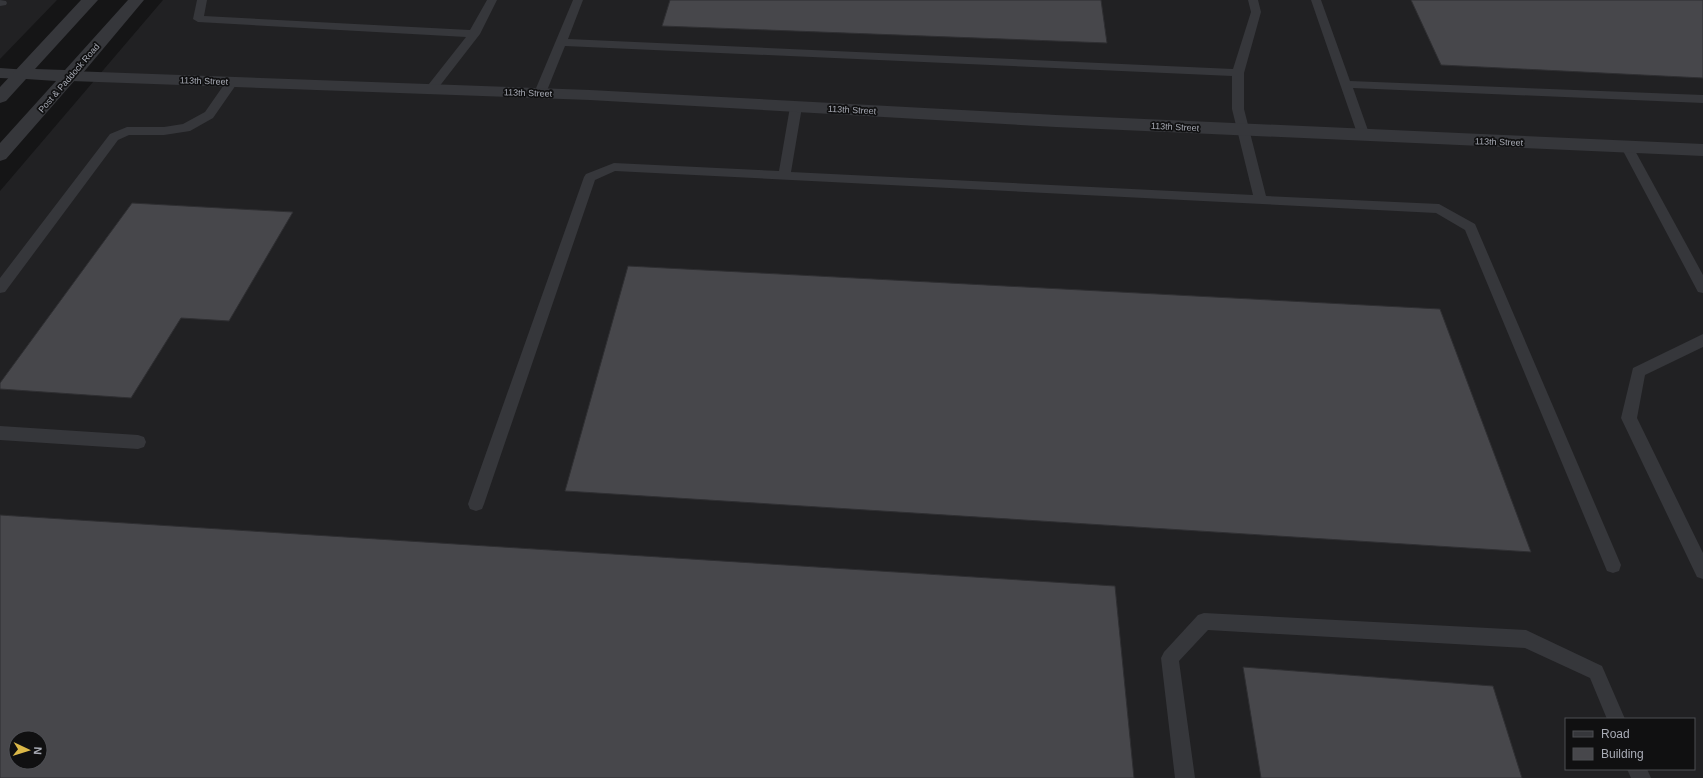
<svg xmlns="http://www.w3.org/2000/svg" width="1703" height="778" font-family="Arial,sans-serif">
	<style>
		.built { fill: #212123; fill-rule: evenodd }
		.building { fill: #47474b; stroke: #2f2f32; fill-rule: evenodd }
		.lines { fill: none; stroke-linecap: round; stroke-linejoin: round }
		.service { fill: #36373b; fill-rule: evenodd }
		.minor { fill: #36373b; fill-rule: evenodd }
		.tertiary { fill: #36373b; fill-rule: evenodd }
		.labels { text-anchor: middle; stroke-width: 3.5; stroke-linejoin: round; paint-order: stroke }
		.far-street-label { font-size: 9px; fill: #a8abb5; stroke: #101011 }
	</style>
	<rect width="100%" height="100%" fill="#151516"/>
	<g class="built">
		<path d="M 0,0 L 57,0 L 0,59 Z"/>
		<path d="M 163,0 L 1703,0 L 1703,778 L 0,778 L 0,191 ZM 1566,719 L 1694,719 L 1694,769 L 1566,769 ZM 16,738 L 40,738 L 40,762 L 16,762 Z"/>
	</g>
	<g class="building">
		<path d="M 670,0 L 1101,0 L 1107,43 L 662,26 Z"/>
		<path d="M 1411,0 L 1703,0 L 1703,78 L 1441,65 Z"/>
		<path d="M 132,203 L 293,212 L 229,321 L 181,318 L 131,398 L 0,389 L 0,383 Z"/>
		<path d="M 628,266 L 1440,309 L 1531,552 L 565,491 Z"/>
		<path d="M 0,515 L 1115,586 L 1134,778 L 0,778 ZM 16,738 L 40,738 L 40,762 L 16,762 Z"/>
		<path d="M 1243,667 L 1493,686 L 1522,778 L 1261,778 Z"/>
	</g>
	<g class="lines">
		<g class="service">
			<path d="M 0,0 L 6,1 L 7,3 L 6,5 L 0,6 Z"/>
			<path d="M 197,0 L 207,0 L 204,16 L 470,30 L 487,0 L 497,0 L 480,34 L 435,92 L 427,92 L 425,89 L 466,37 L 198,22 L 193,19 Z"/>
			<path d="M 573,0 L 583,0 L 568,39 L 1233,69 L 1251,12 L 1248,0 L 1258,0 L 1261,12 L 1244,73 L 1244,109 L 1266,196 L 1439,204 L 1475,224 L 1621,565 L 1619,571 L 1613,573 L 1607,571 L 1465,230 L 1436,213 L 615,171 L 595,180 L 484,504 L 482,509 L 476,511 L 470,509 L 468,504 L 584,177 L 586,174 L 614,163 L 779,171 L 790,107 L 792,104 L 800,104 L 802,107 L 791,172 L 1253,195 L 1232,109 L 1232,76 L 565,46 L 546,93 L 544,96 L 536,96 L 534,93 Z"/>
			<path d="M 1311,0 L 1321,0 L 1350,81 L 1703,95 L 1703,103 L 1353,88 L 1370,136 L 1368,139 L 1360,139 L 1358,136 Z"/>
			<path d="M 232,78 L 236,79 L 238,82 L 213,118 L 190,131 L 164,135 L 129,135 L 118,140 L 5,292 L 0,293 L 0,278 L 110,134 L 127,127 L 164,127 L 183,124 L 205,112 L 228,79 Z"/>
			<path d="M 1627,143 L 1631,144 L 1633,147 L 1703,275 L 1703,293 L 1698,292 L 1621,147 L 1623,144 Z"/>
			<path d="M 1703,334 L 1703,347 L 1645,375 L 1637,418 L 1703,553 L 1703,579 L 1697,577 L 1621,418 L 1633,368 Z"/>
			<path d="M 0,426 L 138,435 L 144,437 L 146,442 L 144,447 L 138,449 L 0,440 Z"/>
			<path d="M 1204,613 L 1526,630 L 1602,666 L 1625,719 L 1607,719 L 1590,678 L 1525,648 L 1208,630 L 1179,661 L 1195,778 L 1175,778 L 1161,658 L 1164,652 L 1198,615 Z"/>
			<path d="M 1627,769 L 1647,769 L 1651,778 L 1631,778 Z"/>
		</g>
		<g class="minor">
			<path d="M 0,68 L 28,70 L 30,74 L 28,78 L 22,79 L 0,78 Z"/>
			<path d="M 71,71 L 590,90 L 1056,115 L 1703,144 L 1703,156 L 1056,127 L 590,100 L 71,81 L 65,80 L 63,76 L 65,72 Z"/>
		</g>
		<path class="tertiary" d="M 81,0 L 98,0 L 35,69 L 65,70 L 128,0 L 144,0 L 77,80 L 75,80 L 6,159 L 0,161 L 0,143 L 56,81 L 26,79 L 6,101 L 0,103 L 0,87 Z"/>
	</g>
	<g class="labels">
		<g class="far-street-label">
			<text transform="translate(69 78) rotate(-49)" y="3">Post &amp; Paddock Road</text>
			<text transform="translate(204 81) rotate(2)" y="3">113th Street</text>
			<text transform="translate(528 93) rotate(2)" y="3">113th Street</text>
			<text transform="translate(852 110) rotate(3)" y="3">113th Street</text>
			<text transform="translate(1175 127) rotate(3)" y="3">113th Street</text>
			<text transform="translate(1499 142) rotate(2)" y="3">113th Street</text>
		</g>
	</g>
	<rect x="1565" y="718" width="130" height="52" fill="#101011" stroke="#4d4e53"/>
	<rect x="1573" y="731" width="20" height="6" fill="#36373b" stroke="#4d4e53"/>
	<text x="1601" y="738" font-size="12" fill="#a8abb5">Road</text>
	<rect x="1573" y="748" width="20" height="12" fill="#47474b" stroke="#4d4e53"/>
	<text x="1601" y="758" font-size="12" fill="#a8abb5">Building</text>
	<g transform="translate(28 750) rotate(94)"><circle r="19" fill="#101011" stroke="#4d4e53"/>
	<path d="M0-3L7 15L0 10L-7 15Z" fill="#dbb848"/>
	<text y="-6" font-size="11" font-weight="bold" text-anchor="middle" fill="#a8abb5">N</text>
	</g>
</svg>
